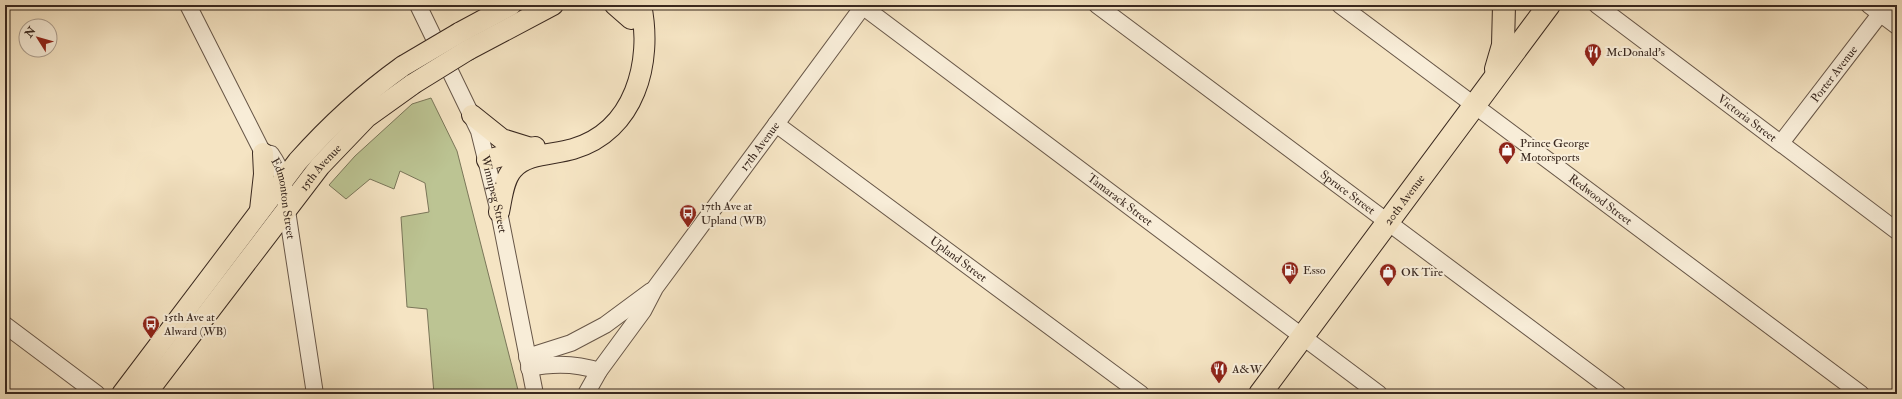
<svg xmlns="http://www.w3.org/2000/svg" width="1902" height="399" font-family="'IM FELL Double Pica',serif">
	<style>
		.green { fill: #bcc493; stroke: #7a7659 }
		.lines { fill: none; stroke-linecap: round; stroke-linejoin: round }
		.minor-casing { stroke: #685748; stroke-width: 18 }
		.major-casing { stroke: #39281f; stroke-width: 22 }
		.highway-casing { stroke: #39281f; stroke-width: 24 }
		.minor { stroke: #f8edd8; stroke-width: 16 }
		.major { stroke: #f5e4c3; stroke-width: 20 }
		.highway { stroke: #f5e4c3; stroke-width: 22 }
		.major-bridge-casing { stroke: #39281f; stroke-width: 22; stroke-linecap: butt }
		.major-bridge { stroke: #f5e4c3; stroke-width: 20 }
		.labels { text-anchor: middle; stroke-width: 4; stroke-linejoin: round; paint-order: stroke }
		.poi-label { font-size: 12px; fill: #39281f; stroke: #f8edd8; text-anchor: start }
		.street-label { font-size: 12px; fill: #39281f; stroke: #f8edd8 }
	</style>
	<rect width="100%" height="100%" fill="#f5e4c3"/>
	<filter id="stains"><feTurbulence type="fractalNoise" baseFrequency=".005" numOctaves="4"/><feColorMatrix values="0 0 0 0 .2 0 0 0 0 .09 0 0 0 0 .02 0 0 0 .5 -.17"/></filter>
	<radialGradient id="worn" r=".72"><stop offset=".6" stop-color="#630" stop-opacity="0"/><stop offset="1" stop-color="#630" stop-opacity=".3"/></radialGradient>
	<path class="green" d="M 431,98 L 457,151 L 519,394 L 434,394 L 427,309 L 407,307 L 401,217 L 429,212 L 425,183 L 400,171 L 394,189 L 370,179 L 346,199 L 329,185 L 355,156 L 412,104 Z"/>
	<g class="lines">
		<g class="minor-casing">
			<g id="minor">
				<path id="s1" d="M 188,5 L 263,153 L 271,154 C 284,173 284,182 286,204 L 315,394"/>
				<path id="s2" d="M 418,5 L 479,131 L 499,212 L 535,394"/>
				<path id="s3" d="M 861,5 L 1379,394"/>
				<path id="s4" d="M 1097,5 L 1618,394"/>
				<path id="s5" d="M 1340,5 L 1861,394"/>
				<path id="s6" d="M 1597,5 L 1897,231"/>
				<path d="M 1869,5 L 1897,26"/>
				<path id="s7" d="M 776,124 L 1141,394"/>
				<path id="s8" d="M 1781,143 L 1887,5"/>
				<path d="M 5,325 L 97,394"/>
				<path d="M 527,357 L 571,343 L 605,325 L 651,291"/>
				<path d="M 529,368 C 553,363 576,363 599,371"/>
				<path id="s9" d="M 586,394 L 599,371 L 643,311 L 655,288 L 864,5"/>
			</g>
		</g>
		<g class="major-casing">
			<g id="major">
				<path d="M 615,5 L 631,19"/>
				<path d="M 459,33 L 511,5"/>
				<path d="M 468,50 L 553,5"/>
				<path d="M 472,115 L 502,139 L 531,148"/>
				<path d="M 487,160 L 535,147"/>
				<path d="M 260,210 L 264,174 L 263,153"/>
				<path d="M 499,212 C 502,199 503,180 513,169 C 527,153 553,155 573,149 C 635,131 653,62 641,5"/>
				<path d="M 122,394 L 298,161 C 330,125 364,94 403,66"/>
				<path id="s10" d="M 146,394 L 320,166 L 367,117 L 413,84"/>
			</g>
		</g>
		<g class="highway-casing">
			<g id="highway">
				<path d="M 1496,69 L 1503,45 L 1504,5"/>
				<path id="s11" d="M 1260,394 L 1549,5"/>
			</g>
		</g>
		<use href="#minor" class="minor"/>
		<use href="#major" class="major"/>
		<use href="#highway" class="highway"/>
		<g class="major-bridge-casing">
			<g id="major-bridge">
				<path d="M 403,66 L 459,33"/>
				<path d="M 413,84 L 468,50"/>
			</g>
		</g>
		<use href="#major-bridge" class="major-bridge"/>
	</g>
	<defs>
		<g id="restaurant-pin" transform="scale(0.9)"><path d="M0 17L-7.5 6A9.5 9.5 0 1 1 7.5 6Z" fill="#8f2418" stroke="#f8edd8"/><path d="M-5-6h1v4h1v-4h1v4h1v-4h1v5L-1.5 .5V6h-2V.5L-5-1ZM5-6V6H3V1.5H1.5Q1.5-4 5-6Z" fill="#fff"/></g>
		<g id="shop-pin" transform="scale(0.9)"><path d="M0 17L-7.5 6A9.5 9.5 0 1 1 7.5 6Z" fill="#8f2418" stroke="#f8edd8"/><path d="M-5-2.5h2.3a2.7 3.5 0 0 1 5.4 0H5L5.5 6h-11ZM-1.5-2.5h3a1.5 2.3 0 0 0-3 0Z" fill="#fff"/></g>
		<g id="bus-pin" transform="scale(0.9)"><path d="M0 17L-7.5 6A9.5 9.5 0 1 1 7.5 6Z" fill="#8f2418" stroke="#f8edd8"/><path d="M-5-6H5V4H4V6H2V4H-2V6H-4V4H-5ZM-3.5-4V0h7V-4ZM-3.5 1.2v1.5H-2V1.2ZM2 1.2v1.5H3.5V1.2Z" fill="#fff"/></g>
		<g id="fuel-pin" transform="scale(0.9)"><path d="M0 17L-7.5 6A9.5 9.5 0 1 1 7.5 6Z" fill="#8f2418" stroke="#f8edd8"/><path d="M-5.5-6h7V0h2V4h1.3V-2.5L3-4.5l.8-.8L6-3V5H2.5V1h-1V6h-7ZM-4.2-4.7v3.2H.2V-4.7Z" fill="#fff"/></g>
	</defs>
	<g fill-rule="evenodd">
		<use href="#restaurant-pin" x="1593" y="52"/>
		<use href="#shop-pin" x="1507" y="150"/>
		<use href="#bus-pin" x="688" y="213"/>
		<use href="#fuel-pin" x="1290" y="270"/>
		<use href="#shop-pin" x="1388" y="272"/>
		<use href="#bus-pin" x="151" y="324"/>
		<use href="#restaurant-pin" x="1219" y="369"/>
	</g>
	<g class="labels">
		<g class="poi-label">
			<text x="1606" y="56">McDonald's</text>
			<text x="1520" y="147">Prince George<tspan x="1520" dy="14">Motorsports</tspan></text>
			<text x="701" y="210">17th Ave at<tspan x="701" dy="14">Upland (WB)</tspan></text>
			<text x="1303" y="274">Esso</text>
			<text x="1401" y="276">OK Tire</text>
			<text x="164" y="321">15th Ave at<tspan x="164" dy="14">Alward (WB)</tspan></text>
			<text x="1232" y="373">A&amp;W</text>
		</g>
		<g class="street-label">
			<text dy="4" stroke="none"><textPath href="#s8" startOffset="87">Porter Avenue</textPath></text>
			<text dy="4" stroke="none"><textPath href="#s6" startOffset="188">Victoria Street</textPath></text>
			<text dy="4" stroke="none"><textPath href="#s9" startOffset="303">17th Avenue</textPath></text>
			<text dy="4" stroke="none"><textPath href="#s10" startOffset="286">15th Avenue</textPath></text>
			<text dy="4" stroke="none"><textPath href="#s4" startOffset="313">Spruce Street</textPath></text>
			<text dy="4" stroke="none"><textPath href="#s2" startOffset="205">Winnipeg Street</textPath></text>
			<text dy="4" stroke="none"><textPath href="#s5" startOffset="325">Redwood Street</textPath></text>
			<text dy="4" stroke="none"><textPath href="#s1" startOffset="221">Edmonton Street</textPath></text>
			<text dy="4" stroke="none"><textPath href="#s3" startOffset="324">Tamarack Street</textPath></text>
			<text dy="4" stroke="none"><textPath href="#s11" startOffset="242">20th Avenue</textPath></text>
			<text dy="4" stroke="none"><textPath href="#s7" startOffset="227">Upland Street</textPath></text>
		</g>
	</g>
	<rect width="1902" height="399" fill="none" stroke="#f5e4c3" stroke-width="20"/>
	<rect x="6" y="6" width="1890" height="387" fill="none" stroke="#39281f" stroke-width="2"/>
	<rect x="10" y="10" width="1882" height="379" fill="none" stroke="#39281f"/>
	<g transform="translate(38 38) rotate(307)"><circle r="19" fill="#f8edd8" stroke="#ac9e8e"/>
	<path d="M0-3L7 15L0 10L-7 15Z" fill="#8f2418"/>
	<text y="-6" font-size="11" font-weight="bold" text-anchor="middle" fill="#39281f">N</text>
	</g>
	<rect width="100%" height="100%" filter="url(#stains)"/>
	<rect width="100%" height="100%" fill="url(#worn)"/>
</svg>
